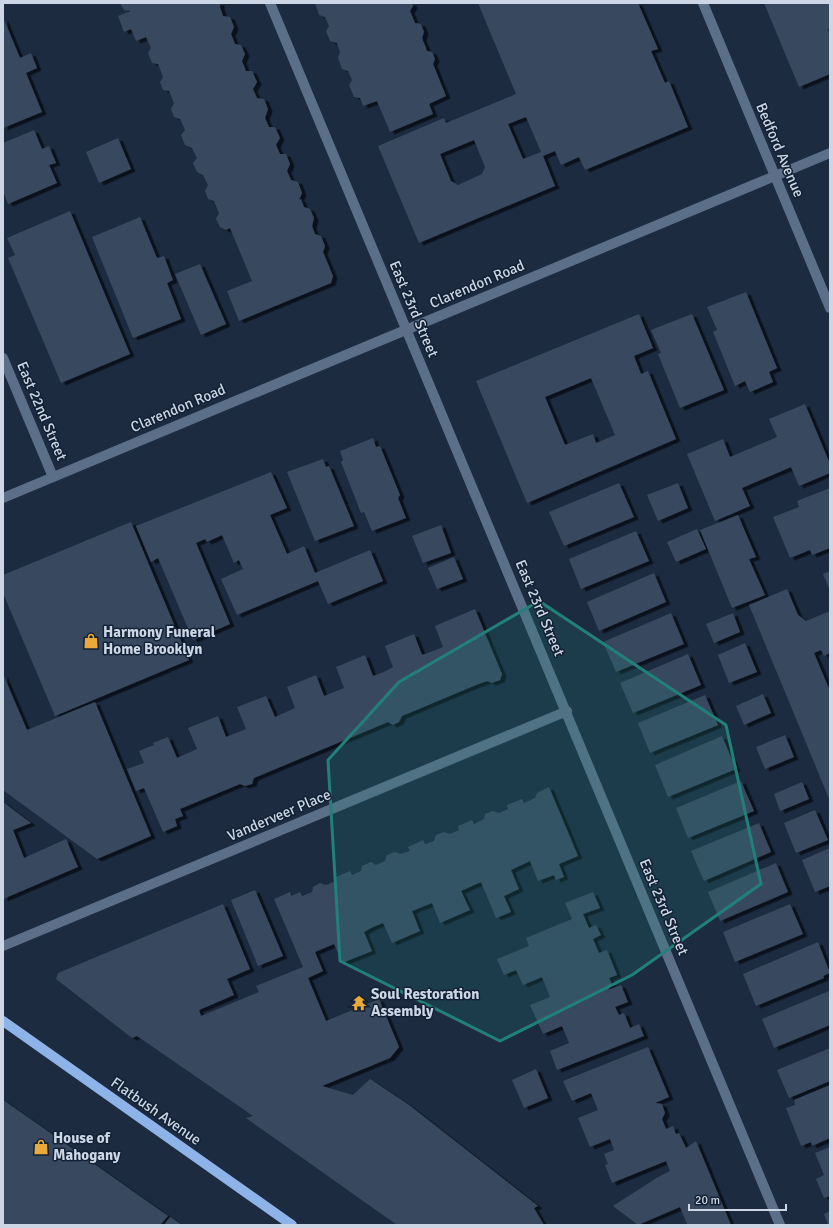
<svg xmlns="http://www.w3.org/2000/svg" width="833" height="1228" font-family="Signika,sans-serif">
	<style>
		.building { fill: #38485e; fill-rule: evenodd; filter: url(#shadow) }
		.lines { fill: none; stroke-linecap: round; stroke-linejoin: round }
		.minor { stroke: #5c6f89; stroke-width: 10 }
		.major { stroke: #8db3e9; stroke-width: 10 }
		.marked { fill: #22807a; fill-opacity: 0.2; stroke: #22807a; stroke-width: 3; stroke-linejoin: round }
		.labels { text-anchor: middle; stroke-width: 3; stroke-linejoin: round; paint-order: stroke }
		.street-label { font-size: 15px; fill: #ccd6e4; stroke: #122135 }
		.poi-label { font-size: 15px; font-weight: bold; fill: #ccd6e4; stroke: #122135; text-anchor: start }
	</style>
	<defs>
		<filter id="shadow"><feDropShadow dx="4.5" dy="2.5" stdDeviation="0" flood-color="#0009"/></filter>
	</defs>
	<rect width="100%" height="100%" fill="#1c2b40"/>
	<g class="building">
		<path d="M 120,3 L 220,3 L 220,7 L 223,16 L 230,17 L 234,27 L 231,34 L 235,44 L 241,45 L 245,54 L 242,61 L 246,71 L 252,71 L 257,82 L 253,89 L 257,98 L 264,99 L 268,109 L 265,118 L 269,127 L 275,127 L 280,138 L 276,145 L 280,154 L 286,154 L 290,164 L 287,171 L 291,180 L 298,182 L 302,193 L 299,200 L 301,199 L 304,207 L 310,209 L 314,218 L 312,226 L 315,234 L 321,236 L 325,246 L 323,252 L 333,276 L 331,283 L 239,321 L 227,291 L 252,281 L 230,228 L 226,230 L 220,227 L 216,219 L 219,213 L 214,201 L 208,199 L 205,191 L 208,185 L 203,175 L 197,172 L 193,163 L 197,158 L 192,148 L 185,145 L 181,135 L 185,130 L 180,119 L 174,117 L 171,109 L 174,103 L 169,91 L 163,90 L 160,82 L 163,77 L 158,64 L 152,63 L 148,53 L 151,48 L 146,37 L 136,41 L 131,29 L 124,32 L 118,16 L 131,11 L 124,10 Z"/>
		<path d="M 315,3 L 412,3 L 413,6 L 410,11 L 415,23 L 421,24 L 424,32 L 422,38 L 427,51 L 432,52 L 435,59 L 433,64 L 446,96 L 429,104 L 433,114 L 390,132 L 377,101 L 363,106 L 360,98 L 354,97 L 349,85 L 352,80 L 348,71 L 342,69 L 338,58 L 340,52 L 337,43 L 330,41 L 326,31 L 329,26 L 325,17 L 319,15 Z"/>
		<path d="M 478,3 L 638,3 L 658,49 L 651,51 L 665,83 L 669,81 L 688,127 L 585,170 L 579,157 L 561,165 L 555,151 L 543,156 L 555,186 L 419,243 L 378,146 L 444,118 L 446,123 L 516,94 ZM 526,117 L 541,152 L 523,159 L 508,124 ZM 474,140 L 485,167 L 482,174 L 458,185 L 451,181 L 440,154 Z"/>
		<path d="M 764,3 L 830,3 L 830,28 L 828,29 L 830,35 L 830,74 L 799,87 Z"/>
		<path d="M 3,17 L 20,58 L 31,53 L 37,68 L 26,73 L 42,112 L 3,128 Z"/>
		<path d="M 34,130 L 42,149 L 49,146 L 56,163 L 49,165 L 57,183 L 8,204 L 3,191 L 3,143 Z"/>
		<path d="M 118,138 L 131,169 L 99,183 L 86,152 Z"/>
		<path d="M 70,211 L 130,354 L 61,383 L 8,258 L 15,255 L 7,238 Z"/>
		<path d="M 140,217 L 157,258 L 164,256 L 173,280 L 167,283 L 181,319 L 133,338 L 92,237 Z"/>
		<path d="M 200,264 L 226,324 L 201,335 L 175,274 Z"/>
		<path d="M 746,292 L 777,368 L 769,372 L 773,382 L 750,392 L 745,381 L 735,386 L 713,332 L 717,330 L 707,307 Z"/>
		<path d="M 639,314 L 653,348 L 634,356 L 641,374 L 648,371 L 676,439 L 527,503 L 476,381 ZM 591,378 L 615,435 L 596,443 L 593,434 L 565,445 L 545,397 Z"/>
		<path d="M 692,314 L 724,390 L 680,408 L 658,354 L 661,353 L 651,330 Z"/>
		<path d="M 805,404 L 830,464 L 830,473 L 799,486 L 791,467 L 742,488 L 750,506 L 715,521 L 687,454 L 723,439 L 730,457 L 777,437 L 769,419 Z"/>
		<path d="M 373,438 L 376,447 L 380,446 L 400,495 L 398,498 L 406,518 L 372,531 L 364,512 L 361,513 L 341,462 L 343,460 L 340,451 Z"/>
		<path d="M 323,459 L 326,467 L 329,466 L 354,526 L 315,541 L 287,472 Z"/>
		<path d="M 271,472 L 287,508 L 270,515 L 287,554 L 304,546 L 315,573 L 370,550 L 383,581 L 328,604 L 318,581 L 237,615 L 221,579 L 243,569 L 239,560 L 234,563 L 222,535 L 207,542 L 205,539 L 196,543 L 230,624 L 193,640 L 158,558 L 151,562 L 136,526 Z"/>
		<path d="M 619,483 L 634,517 L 564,546 L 549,512 Z"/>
		<path d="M 678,483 L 688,508 L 658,521 L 647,495 Z"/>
		<path d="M 830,488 L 830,548 L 812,555 L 810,550 L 790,558 L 773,517 L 799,507 L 797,501 Z"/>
		<path d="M 738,515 L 756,557 L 749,559 L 765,595 L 732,608 L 700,530 Z"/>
		<path d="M 131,522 L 189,660 L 55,716 L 3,593 L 3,575 Z"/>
		<path d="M 441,525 L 451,553 L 423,563 L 412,536 Z"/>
		<path d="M 697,529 L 706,549 L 676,562 L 667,542 Z"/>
		<path d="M 636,531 L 649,561 L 581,589 L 569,559 Z"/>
		<path d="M 454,557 L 463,579 L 437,589 L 428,568 Z"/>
		<path d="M 830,571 L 830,590 L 823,574 Z"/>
		<path d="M 654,573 L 666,602 L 599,631 L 587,602 Z"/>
		<path d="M 787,589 L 798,615 L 806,621 L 830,611 L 830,653 L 824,656 L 821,650 L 814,653 L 830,691 L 830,801 L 749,605 Z"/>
		<path d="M 475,609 L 502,674 L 500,680 L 492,683 L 487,681 L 476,685 L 402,716 L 399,722 L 393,725 L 388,722 L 254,778 L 252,784 L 245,786 L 240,784 L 180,809 L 183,816 L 175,819 L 177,826 L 163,832 L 144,788 L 136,791 L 127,769 L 144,763 L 139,751 L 154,745 L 153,743 L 168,737 L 177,758 L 197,749 L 188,728 L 218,716 L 226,737 L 246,729 L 237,707 L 266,696 L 275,717 L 295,708 L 287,687 L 316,675 L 324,696 L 344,688 L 336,667 L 365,655 L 373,676 L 384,672 L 393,667 L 385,646 L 414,634 L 422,655 L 433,651 L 443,647 L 435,626 Z"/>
		<path d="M 671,613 L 684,644 L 616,672 L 603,642 Z"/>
		<path d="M 733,613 L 740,632 L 714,643 L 706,624 Z"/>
		<path d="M 745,643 L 757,672 L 729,683 L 718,655 Z"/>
		<path d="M 688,654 L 701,685 L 633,713 L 620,683 Z"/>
		<path d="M 3,674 L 27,730 L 95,702 L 151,836 L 97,859 L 3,790 Z"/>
		<path d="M 763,694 L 771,713 L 744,725 L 736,706 Z"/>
		<path d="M 705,695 L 718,725 L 650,753 L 638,723 Z"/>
		<path d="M 785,735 L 794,757 L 765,769 L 756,747 Z"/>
		<path d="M 722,736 L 736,769 L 668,797 L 655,765 Z"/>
		<path d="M 741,781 L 754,811 L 688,838 L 676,808 Z"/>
		<path d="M 802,782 L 809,799 L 780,811 L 774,794 Z"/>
		<path d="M 549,787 L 578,856 L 559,864 L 564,877 L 556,880 L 554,875 L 538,881 L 530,861 L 511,870 L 519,889 L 504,896 L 511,912 L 496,918 L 481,882 L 461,891 L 470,910 L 440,923 L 432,903 L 412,911 L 420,931 L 392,943 L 383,923 L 373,927 L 364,932 L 372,951 L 342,963 L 334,944 L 315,952 L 323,971 L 308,978 L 326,1021 L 379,999 L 399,1047 L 390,1058 L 322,1086 L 353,1095 L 370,1079 L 409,1105 L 538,1206 L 534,1208 L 544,1225 L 397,1225 L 246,1118 L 253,1116 L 137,1036 L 132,1038 L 56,979 L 58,973 L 223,904 L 250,969 L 227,979 L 234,995 L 199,1010 L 201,1016 L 259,992 L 256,986 L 303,967 L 274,899 L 290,892 L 291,896 L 300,892 L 302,896 L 312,892 L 313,887 L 320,883 L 326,885 L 336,881 L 334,878 L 350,871 L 352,875 L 361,871 L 362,866 L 371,862 L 376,865 L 385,861 L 387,855 L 395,852 L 400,854 L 410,851 L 408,847 L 423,840 L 425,844 L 434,841 L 436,835 L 444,832 L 450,834 L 459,830 L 458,826 L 472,820 L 474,824 L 484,819 L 485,814 L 493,811 L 499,813 L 508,809 L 507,805 L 522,799 L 524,803 L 535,798 L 537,793 Z"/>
		<path d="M 3,802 L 31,823 L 13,830 L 24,858 L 66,839 L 78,867 L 3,899 Z"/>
		<path d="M 815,810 L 828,840 L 796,853 L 784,823 Z"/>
		<path d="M 759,823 L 771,852 L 704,881 L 691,851 Z"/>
		<path d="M 830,848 L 830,886 L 815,892 L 802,860 Z"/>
		<path d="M 776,863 L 788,892 L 720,921 L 708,892 Z"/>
		<path d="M 255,890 L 283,956 L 258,966 L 231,900 Z"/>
		<path d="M 593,892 L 600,908 L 583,914 L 589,928 L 596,925 L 601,935 L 593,939 L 599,953 L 607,950 L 617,975 L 609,978 L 612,984 L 608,990 L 621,985 L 628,1002 L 615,1007 L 619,1015 L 624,1013 L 630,1028 L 639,1024 L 644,1036 L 557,1070 L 550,1051 L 569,1043 L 562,1026 L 543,1034 L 530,1005 L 550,997 L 542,977 L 523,985 L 516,970 L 504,975 L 497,959 L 529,946 L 526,938 L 572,919 L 565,903 Z"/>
		<path d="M 790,904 L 803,934 L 735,962 L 723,932 Z"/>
		<path d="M 818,942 L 830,973 L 823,976 L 824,978 L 756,1006 L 743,974 Z"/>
		<path d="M 829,991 L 830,1025 L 774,1048 L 762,1019 Z"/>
		<path d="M 648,1047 L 669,1097 L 655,1103 L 662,1104 L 665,1113 L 662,1119 L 666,1129 L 673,1126 L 676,1134 L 679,1133 L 686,1148 L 696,1141 L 731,1225 L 684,1225 L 687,1224 L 680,1207 L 638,1225 L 613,1206 L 658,1177 L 670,1171 L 666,1161 L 612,1183 L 605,1165 L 608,1164 L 604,1154 L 614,1150 L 610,1139 L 590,1147 L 578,1118 L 598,1110 L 591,1093 L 572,1101 L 563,1081 Z"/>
		<path d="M 830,1048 L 830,1081 L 789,1098 L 777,1070 Z"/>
		<path d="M 536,1069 L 548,1098 L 524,1108 L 512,1080 Z"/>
		<path d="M 830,1085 L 830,1138 L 812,1146 L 811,1142 L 801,1146 L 786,1108 L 795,1105 L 794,1100 Z"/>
		<path d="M 3,1100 L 29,1118 L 168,1216 L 160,1225 L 3,1225 Z"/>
		<path d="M 830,1147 L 830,1196 L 824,1198 L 816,1179 L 824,1175 L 815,1153 Z"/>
		<path d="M 830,1211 L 830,1225 L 828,1225 L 824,1214 Z"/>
		<path d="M 170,1217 L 182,1225 L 164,1225 Z"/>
	</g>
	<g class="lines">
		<g class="minor">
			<path d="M 270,3 L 780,1225"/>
			<path d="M 703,3 L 830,308"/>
			<path d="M 3,358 L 53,477"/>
			<path d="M 3,498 L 830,153"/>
			<path d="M 3,946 L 567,711"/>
		</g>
		<path class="major" d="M 3,1021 L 292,1225"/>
	</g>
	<path class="marked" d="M 539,601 L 726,725 L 761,884 L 632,975 L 500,1041 L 340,961 L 328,760 L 399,682 Z"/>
	<defs>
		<g id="shop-bare" transform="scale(1.2)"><path d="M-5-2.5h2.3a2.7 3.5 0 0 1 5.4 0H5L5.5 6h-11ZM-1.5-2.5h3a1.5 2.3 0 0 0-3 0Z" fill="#eaaa39" stroke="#122135" stroke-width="2.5" paint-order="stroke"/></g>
		<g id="temple-bare" transform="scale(1.2)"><path d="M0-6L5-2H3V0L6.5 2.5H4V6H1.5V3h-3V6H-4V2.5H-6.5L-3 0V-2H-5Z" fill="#eaaa39" stroke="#122135" stroke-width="2.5" paint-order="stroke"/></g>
	</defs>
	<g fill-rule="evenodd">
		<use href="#shop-bare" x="91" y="641"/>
		<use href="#temple-bare" x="359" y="1003"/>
		<use href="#shop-bare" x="41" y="1147"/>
	</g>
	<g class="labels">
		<g class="street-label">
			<text transform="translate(780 150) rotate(67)" y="5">Bedford Avenue</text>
			<text transform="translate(477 284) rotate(-23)" y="5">Clarendon Road</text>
			<text transform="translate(414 309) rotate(67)" y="5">East 23rd Street</text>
			<text transform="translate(178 408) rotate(-23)" y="5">Clarendon Road</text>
			<text transform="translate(42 411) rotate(67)" y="5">East 22nd Street</text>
			<text transform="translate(540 608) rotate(67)" y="5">East 23rd Street</text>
			<text transform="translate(279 815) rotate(-23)" y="5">Vanderveer Place</text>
			<text transform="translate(664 907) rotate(67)" y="5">East 23rd Street</text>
			<text transform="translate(156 1111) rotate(35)" y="5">Flatbush Avenue</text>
		</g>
		<g class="poi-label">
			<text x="103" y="637">Harmony Funeral<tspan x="103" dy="17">Home Brooklyn</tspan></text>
			<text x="371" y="999">Soul Restoration<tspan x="371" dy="17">Assembly</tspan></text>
			<text x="53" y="1143">House of<tspan x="53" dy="17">Mahogany</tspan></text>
		</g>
	</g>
	<rect width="833" height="1228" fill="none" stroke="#ccd6e4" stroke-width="8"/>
	<path d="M689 1204v6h97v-6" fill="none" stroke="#ccd6e4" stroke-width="2"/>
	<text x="695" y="1204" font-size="12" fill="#ccd6e4" stroke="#122135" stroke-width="3" paint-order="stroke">20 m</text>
</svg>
